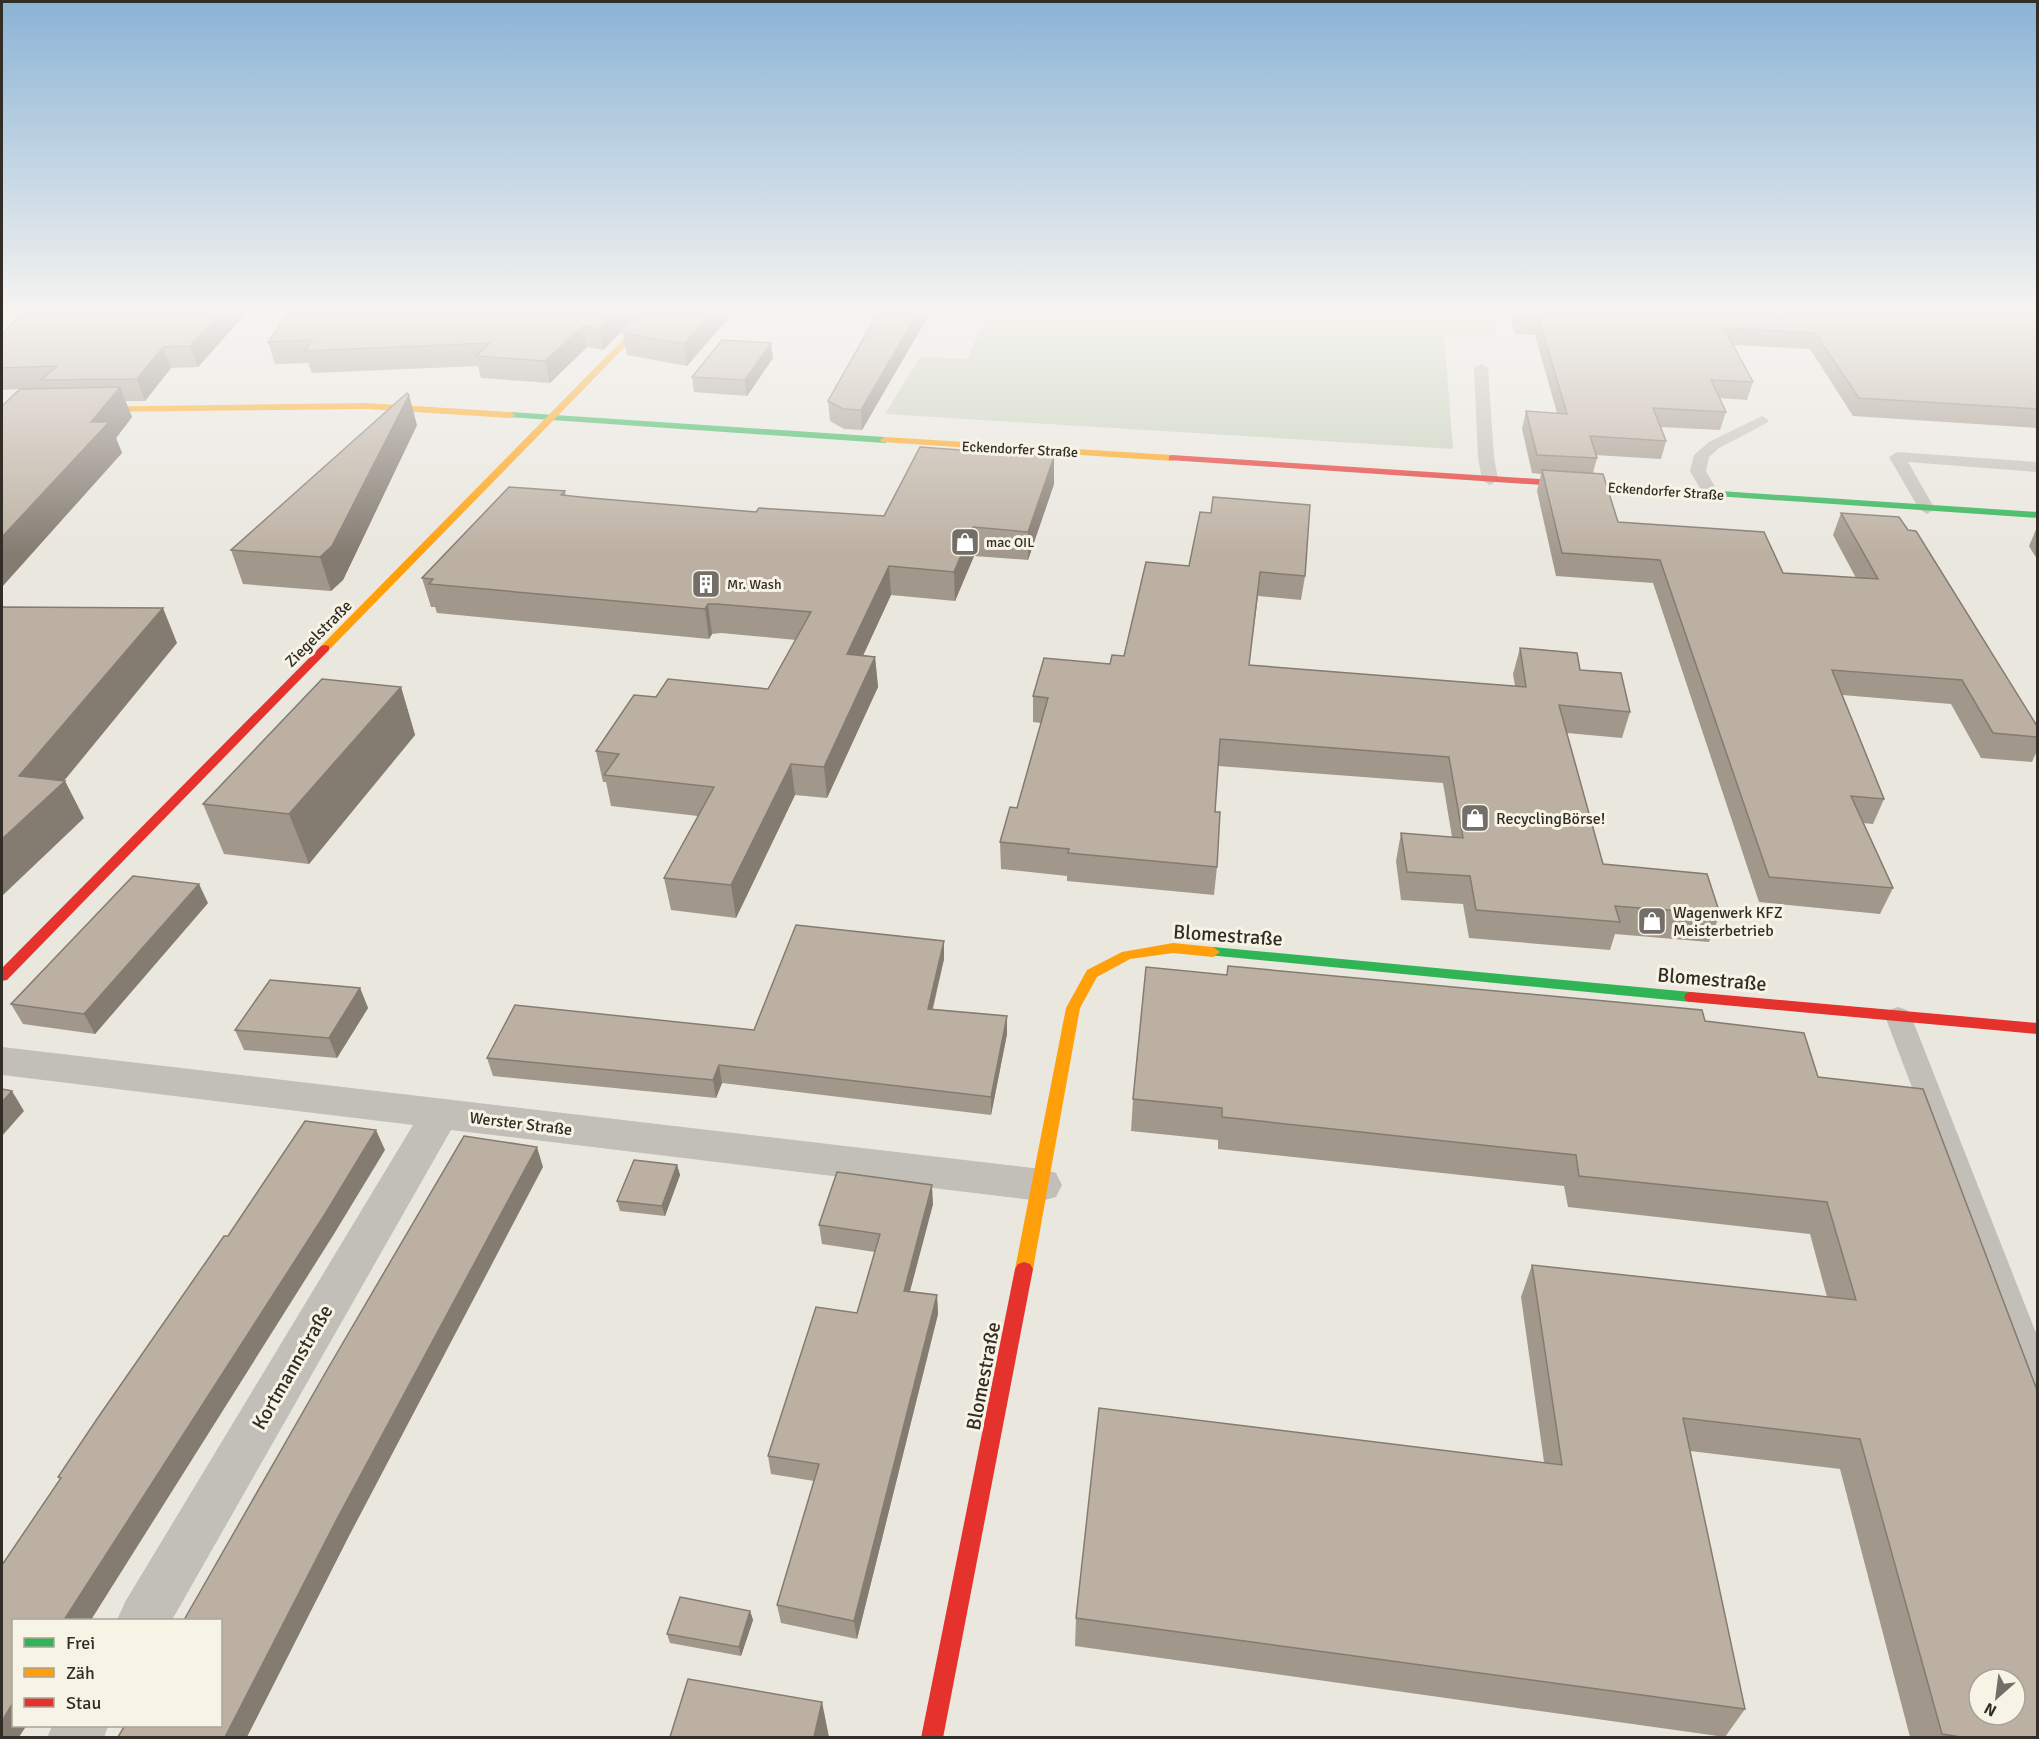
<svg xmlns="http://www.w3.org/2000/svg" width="2039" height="1739" font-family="Signika,sans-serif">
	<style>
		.green { fill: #c6cfba }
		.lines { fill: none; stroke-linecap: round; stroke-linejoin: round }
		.lane { fill: #c2bfb8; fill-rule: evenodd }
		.street { fill: #c2bfb8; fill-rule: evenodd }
		.fast { fill: #30b455; fill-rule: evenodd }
		.slow { fill: #ff9f0a; fill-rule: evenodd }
		.jam { fill: #e5322d; fill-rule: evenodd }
		.wall { fill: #a2978b }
		.shaded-wall { fill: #847b71 }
		.building { fill: #bcb0a2; stroke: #847b71; stroke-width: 1.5; fill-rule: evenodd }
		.labels { text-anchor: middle; stroke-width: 6; stroke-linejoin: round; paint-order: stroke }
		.far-street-label { font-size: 14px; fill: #332d27; stroke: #f7f3e5 }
		.far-poi-label { font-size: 14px; fill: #332d27; stroke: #f7f3e5; text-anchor: start }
		.street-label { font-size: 16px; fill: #332d27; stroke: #f7f3e5 }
		.poi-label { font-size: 16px; fill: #332d27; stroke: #f7f3e5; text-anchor: start }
		.near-street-label { font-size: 20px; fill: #332d27; stroke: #f7f3e5 }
	</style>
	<rect width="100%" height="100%" fill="#eae7df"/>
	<path class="green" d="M 988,311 L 1492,311 L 1497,337 L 1444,335 L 1453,449 L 885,414 L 920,357 L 967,359 Z"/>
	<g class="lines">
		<g class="lane">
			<path d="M 1481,364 L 1488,368 L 1494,457 L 1498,480 L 1490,485 L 1482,480 L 1478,457 L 1474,368 Z"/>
			<path d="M 1762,416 L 1769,420 L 1767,423 L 1719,448 L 1709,457 L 1706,471 L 1719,494 L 1717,497 L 1705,497 L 1690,471 L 1694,455 L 1709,442 Z"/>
			<path d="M 1897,452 L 2038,462 L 2038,472 L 1908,462 L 1935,509 L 1927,514 L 1919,509 L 1889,457 Z"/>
			<path d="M 1898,1007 L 1907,1010 L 1911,1016 L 2038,1338 L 2038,1393 L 2027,1389 L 2022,1379 L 1885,1016 L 1889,1010 Z"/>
		</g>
		<g class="street">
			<path d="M 2,1047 L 1041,1169 L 1056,1173 L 1062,1185 L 1056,1197 L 1041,1201 L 451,1130 L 172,1620 L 117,1620 L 125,1602 L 413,1125 L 2,1075 Z"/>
			<path d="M 52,1726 L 108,1726 L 104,1738 L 47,1738 Z"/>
		</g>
		<g class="fast">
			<path d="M 511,412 L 885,437 L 890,440 L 885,443 L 508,417 L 508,413 Z"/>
			<path d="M 1675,488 L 2038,512 L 2038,518 L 1672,493 L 1670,491 Z"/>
			<path d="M 1213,947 L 1691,992 L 1696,993 L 1698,997 L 1696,1001 L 1691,1002 L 1208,955 L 1206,952 Z"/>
		</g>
		<g class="slow">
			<path d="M 651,311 L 660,311 L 329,650 L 321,650 L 321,646 Z"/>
			<path d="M 367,403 L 511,412 L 515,415 L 511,418 L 367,409 L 2,413 L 2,408 Z"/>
			<path d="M 885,437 L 1172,455 L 1177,458 L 1172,461 L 882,442 L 880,440 Z"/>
			<path d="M 1173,943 L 1213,947 L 1220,952 L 1213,957 L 1173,953 L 1130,959 L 1097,977 L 1080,1008 L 1033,1269 L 1030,1274 L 1024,1276 L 1018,1274 L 1015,1269 L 1066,1008 L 1087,970 L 1122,952 Z"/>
		</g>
		<g class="jam">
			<path d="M 1172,455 L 1675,488 L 1680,491 L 1675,494 L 1169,460 L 1169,456 Z"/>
			<path d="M 325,645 L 329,646 L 329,650 L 7,980 L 2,981 L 2,968 L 321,646 Z"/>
			<path d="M 1691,992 L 2038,1023 L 2038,1034 L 1691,1002 L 1686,1001 L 1684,997 L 1686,993 Z"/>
			<path d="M 1024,1262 L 1030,1264 L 1033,1269 L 943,1738 L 921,1738 L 1015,1269 L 1018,1264 Z"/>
		</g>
	</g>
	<g class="wall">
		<path d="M 248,311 L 198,367 L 171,368 L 145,401 L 125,401 L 132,417 L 116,438 L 122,453 L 20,389 L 2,390 L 2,334 Z"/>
		<path d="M 642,311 L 603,350 L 587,347 L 550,383 L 481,378 L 478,366 L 312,373 L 308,363 L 275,364 L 268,342 Z"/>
		<path d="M 644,311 L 734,311 L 687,366 L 627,355 L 623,333 Z"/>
		<path d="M 879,311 L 927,311 L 927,318 L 862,430 L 844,429 L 830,421 L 828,401 Z"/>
		<path d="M 1509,311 L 2037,311 L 2037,428 L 1853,416 L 1810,349 L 1733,345 L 1753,382 L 1747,400 L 1719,398 L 1726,412 L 1720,430 L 1660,427 L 1666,441 L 1661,459 L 1595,455 L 1597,458 L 1593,473 L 1618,522 L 1783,573 L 1856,578 L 1833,535 L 1841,513 L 1908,530 L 2037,726 L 2037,751 L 2032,762 L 1981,758 L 1951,704 L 1842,695 L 1884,799 L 1873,824 L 1863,823 L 1893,888 L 1880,914 L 1759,902 L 1653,583 L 1556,576 L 1537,491 L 1541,474 L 1532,473 L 1522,429 L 1526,411 L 1557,413 L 1535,335 L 1515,334 Z"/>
		<path d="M 773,358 L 747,396 L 694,392 L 692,377 Z"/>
		<path d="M 417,425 L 343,580 L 331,591 L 243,584 L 231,550 Z"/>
		<path d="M 1054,457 L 1054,484 L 1028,560 L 974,556 L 955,601 L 891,595 L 863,655 L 875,657 L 878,687 L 827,798 L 795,795 L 736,918 L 671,910 L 664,878 L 698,816 L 611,806 L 606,782 L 603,782 L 596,751 L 656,697 L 768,689 L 796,640 L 721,633 L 712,634 L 709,639 L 437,613 L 435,607 L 431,607 L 422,578 L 565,491 L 566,496 L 591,498 L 756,512 L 884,516 Z"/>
		<path d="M 1211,513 L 1305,576 L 1301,600 L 1258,596 L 1249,665 L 1515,686 L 1513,674 L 1520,648 L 1580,670 L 1630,712 L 1622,738 L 1567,733 L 1603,864 L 1720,914 L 1709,942 L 1615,934 L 1610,950 L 1469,938 L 1463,904 L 1401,900 L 1396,861 L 1401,833 L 1452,837 L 1443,783 L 1218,766 L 1215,812 L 1217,867 L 1214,895 L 1067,881 L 1067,876 L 1001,869 L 1000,842 L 1017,808 L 1041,723 L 1033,722 L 1033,696 L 1110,664 L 1124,656 L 1189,566 Z"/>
		<path d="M 2037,527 L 2037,559 L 2029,546 Z"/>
		<path d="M 401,687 L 415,735 L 309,864 L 224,854 L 203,804 Z"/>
		<path d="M 208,903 L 95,1034 L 23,1024 L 11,1004 Z"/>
		<path d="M 944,941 L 944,959 L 933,1009 L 1007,1034 L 991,1115 L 722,1083 L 716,1098 L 493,1076 L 487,1058 L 754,1030 Z"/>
		<path d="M 360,988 L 368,1008 L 337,1058 L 244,1050 L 235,1030 Z"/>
		<path d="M 1705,1021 L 1818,1077 L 2037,1737 L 1910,1737 L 1840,1469 L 1690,1451 L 1745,1709 L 1725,1737 L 1075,1646 L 1076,1618 L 1544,1462 L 1521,1297 L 1532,1265 L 1827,1297 L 1810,1234 L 1568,1207 L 1564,1186 L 1218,1149 L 1218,1140 L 1131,1131 L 1133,1099 Z"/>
		<path d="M 677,1165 L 680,1175 L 665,1216 L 620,1211 L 617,1201 Z"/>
		<path d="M 933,1204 L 910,1291 L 937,1295 L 938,1314 L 857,1639 L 781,1623 L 777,1605 L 814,1481 L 771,1474 L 768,1456 L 857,1313 L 875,1252 L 822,1244 L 819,1225 Z"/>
		<path d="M 750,1611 L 753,1620 L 741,1656 L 670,1643 L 667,1634 Z"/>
	</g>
	<g class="shaded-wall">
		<path d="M 223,311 L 248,311 L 198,367 L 190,346 Z"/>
		<path d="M 617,311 L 642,311 L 603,350 L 599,329 Z"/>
		<path d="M 713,311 L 734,311 L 687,366 L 684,344 Z"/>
		<path d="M 919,311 L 927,311 L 927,318 L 862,430 L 861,410 Z"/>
		<path d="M 583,326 L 587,347 L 550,383 L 545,361 Z"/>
		<path d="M 771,343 L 773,358 L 747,396 L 745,380 Z"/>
		<path d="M 163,347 L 171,368 L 145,401 L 137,379 Z"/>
		<path d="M 120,387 L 132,417 L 116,438 L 122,453 L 2,587 L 2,537 L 91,422 Z"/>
		<path d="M 409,395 L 417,425 L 343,580 L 331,591 L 320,557 Z"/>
		<path d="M 1054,457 L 1054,484 L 1028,560 L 1028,532 Z"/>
		<path d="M 973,527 L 974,556 L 955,601 L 954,572 Z"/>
		<path d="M 889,566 L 891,595 L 850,684 L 847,654 Z"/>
		<path d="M 708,604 L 712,634 L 709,639 L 705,609 Z"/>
		<path d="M 163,608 L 177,643 L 59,787 L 65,781 L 84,818 L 2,896 L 2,839 L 19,776 Z"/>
		<path d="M 875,657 L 878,687 L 827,798 L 824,767 Z"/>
		<path d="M 401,687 L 415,735 L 309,864 L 289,814 Z"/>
		<path d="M 791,764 L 795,795 L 736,918 L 731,885 Z"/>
		<path d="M 199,884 L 208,903 L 95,1034 L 84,1014 Z"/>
		<path d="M 944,941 L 944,959 L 928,1026 L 928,1009 Z"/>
		<path d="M 360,988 L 368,1008 L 337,1058 L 329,1038 Z"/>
		<path d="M 1007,1016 L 1007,1034 L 991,1115 L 991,1097 Z"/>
		<path d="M 719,1065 L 722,1083 L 716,1098 L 713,1080 Z"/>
		<path d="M 12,1091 L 24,1111 L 2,1136 L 2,1102 Z"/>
		<path d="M 376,1130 L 385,1150 L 334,1234 L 91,1620 L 64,1620 Z"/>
		<path d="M 537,1147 L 543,1167 L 349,1536 L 247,1737 L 225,1737 L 338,1517 Z"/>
		<path d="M 677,1165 L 680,1175 L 665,1216 L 662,1206 Z"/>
		<path d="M 932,1185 L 933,1204 L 905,1310 L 904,1291 Z"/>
		<path d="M 937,1295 L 938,1314 L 857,1639 L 854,1621 Z"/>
		<path d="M 750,1611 L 753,1620 L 741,1656 L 739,1647 Z"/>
		<path d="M 14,1701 L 14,1725 L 27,1725 L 19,1737 L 2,1737 L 2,1721 Z"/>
		<path d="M 822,1702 L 829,1737 L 814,1737 Z"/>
	</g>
	<g class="building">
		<path d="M 25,311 L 223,311 L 190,346 L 163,347 L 137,379 L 41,380 L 57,366 L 2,368 L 2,334 Z"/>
		<path d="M 290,311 L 617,311 L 599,329 L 583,326 L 545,361 L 476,356 L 490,343 L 305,351 L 312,340 L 268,342 Z"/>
		<path d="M 644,311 L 713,311 L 684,344 L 623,333 Z"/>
		<path d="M 879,311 L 919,311 L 861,410 L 843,409 L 828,401 Z"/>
		<path d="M 1517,311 L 2037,311 L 2037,409 L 1859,398 L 1815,333 L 1724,328 L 1753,382 L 1711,380 L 1726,412 L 1653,408 L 1666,441 L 1590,436 L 1597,458 L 1537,455 L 1526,411 L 1567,414 L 1539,319 L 1518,318 Z"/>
		<path d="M 722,340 L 771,343 L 745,380 L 692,377 Z"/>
		<path d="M 120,387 L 91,422 L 109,422 L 2,537 L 2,406 L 20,389 Z"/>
		<path d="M 407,393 L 409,395 L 332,546 L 320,557 L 231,550 Z"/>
		<path d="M 920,447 L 1054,457 L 1028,532 L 973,527 L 954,572 L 889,566 L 847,654 L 875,657 L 824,767 L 791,764 L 731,885 L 664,878 L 714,787 L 604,775 L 619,754 L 596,751 L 634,695 L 656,697 L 668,679 L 768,689 L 811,612 L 717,604 L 708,604 L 705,609 L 429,584 L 433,579 L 422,578 L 509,487 L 565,491 L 561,495 L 591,498 L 756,512 L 759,508 L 884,516 Z"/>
		<path d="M 1542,470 L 1603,474 L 1618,522 L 1764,532 L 1783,573 L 1878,579 L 1841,513 L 1899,517 L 1908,530 L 1916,531 L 2037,726 L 2037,737 L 1993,733 L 1962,680 L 1832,670 L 1884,799 L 1851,796 L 1893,888 L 1769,877 L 1660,560 L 1562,553 Z"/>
		<path d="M 1213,497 L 1310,505 L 1305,576 L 1260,572 L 1249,665 L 1526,687 L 1520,648 L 1577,653 L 1580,670 L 1621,673 L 1630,712 L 1559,705 L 1603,864 L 1707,874 L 1720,914 L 1615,906 L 1620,922 L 1476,910 L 1470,876 L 1407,872 L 1401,833 L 1463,838 L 1449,757 L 1220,739 L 1215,812 L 1220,812 L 1217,867 L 1068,853 L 1069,849 L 1000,842 L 1010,807 L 1017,808 L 1048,698 L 1033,696 L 1044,658 L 1110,664 L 1112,655 L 1124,656 L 1146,562 L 1189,566 L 1200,512 L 1211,513 Z"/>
		<path d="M 2,607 L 163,608 L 19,776 L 65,781 L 2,839 Z"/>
		<path d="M 322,679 L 401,687 L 289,814 L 203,804 Z"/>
		<path d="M 133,876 L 199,884 L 84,1014 L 11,1004 Z"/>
		<path d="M 796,925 L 944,941 L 928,1009 L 1007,1016 L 991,1097 L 719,1065 L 713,1080 L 487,1058 L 515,1005 L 754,1030 Z"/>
		<path d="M 1228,966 L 1702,1010 L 1705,1021 L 1804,1033 L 1818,1077 L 1923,1089 L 2037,1390 L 2037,1737 L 1961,1737 L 1942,1734 L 1860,1439 L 1683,1418 L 1745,1709 L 1076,1618 L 1099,1408 L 1562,1465 L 1532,1265 L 1856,1300 L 1827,1202 L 1579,1176 L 1576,1155 L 1222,1117 L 1222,1108 L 1133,1099 L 1146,967 L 1227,975 ZM 1979,1679 L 2015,1679 L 2015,1715 L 1979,1715 Z"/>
		<path d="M 270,980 L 360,988 L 329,1038 L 235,1030 Z"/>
		<path d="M 2,1089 L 12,1091 L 2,1102 Z"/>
		<path d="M 305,1121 L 376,1130 L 325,1214 L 64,1620 L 14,1620 L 14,1701 L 2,1721 L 2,1565 L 61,1478 L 58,1477 L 97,1419 L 224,1236 L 228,1236 Z"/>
		<path d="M 464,1136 L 537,1147 L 338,1517 L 225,1737 L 118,1737 L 125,1725 L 220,1725 L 220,1620 L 184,1620 L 327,1370 Z"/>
		<path d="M 634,1160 L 677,1165 L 662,1206 L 617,1201 Z"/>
		<path d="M 837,1172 L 932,1185 L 904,1291 L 937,1295 L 854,1621 L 777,1605 L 819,1464 L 768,1456 L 816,1307 L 857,1313 L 880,1234 L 819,1225 Z"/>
		<path d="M 680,1597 L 750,1611 L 739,1647 L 667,1634 Z"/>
		<path d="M 688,1679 L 822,1702 L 814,1737 L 670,1737 Z"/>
	</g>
	<linearGradient id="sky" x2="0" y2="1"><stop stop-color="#8ab3d5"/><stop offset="0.56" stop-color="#f6f4f1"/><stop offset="1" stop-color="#f6f4f1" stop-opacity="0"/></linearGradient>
	<rect width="2039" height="555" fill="url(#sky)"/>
	<defs>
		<g id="shop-square" transform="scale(1.5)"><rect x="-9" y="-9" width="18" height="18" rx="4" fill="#736e67" stroke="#f7f3e5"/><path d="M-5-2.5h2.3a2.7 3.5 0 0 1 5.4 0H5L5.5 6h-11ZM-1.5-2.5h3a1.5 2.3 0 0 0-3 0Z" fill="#fff"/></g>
		<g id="building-square" transform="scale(1.5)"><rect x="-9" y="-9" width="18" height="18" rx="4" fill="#736e67" stroke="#f7f3e5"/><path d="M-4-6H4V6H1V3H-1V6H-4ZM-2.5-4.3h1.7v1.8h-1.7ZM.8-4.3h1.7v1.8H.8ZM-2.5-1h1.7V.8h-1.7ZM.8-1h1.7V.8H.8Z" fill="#fff"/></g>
	</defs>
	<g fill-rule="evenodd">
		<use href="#shop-square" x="965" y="542"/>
		<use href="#building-square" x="706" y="584"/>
		<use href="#shop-square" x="1475" y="818"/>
		<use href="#shop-square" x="1652" y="921"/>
	</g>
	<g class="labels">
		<g class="far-street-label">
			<text transform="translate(1020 449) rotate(3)" y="5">Eckendorfer Straße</text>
			<text transform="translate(1666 491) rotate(4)" y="5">Eckendorfer Straße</text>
		</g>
		<g class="far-poi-label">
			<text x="986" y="547">mac OIL</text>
			<text x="727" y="589">Mr. Wash</text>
		</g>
		<g class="street-label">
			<text transform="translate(318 633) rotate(-45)" y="6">Ziegelstraße</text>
			<text transform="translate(521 1123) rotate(7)" y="6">Werster Straße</text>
		</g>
		<g class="poi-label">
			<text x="1496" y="824">RecyclingBörse!</text>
			<text x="1673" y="918">Wagenwerk KFZ<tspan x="1673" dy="18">Meisterbetrieb</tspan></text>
		</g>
		<g class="near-street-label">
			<text transform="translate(1228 935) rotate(4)" y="7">Blomestraße</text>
			<text transform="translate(1712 979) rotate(5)" y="7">Blomestraße</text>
			<text transform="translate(292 1367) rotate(-60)" y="7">Kortmannstraße</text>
			<text transform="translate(983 1376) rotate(-79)" y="7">Blomestraße</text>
		</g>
	</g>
	<rect width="2039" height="1739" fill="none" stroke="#332d27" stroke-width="6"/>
	<rect x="12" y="1619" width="210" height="108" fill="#f7f3e5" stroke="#a9a499" stroke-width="1.5"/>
	<rect x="24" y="1638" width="30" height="9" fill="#30b455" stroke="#a9a499" stroke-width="1.5"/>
	<text x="66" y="1649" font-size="18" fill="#332d27">Frei</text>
	<rect x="24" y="1668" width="30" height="9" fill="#ff9f0a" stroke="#a9a499" stroke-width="1.5"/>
	<text x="66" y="1679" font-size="18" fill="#332d27">Zäh</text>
	<rect x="24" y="1698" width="30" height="9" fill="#e5322d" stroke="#a9a499" stroke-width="1.5"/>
	<text x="66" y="1709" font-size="18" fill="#332d27">Stau</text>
	<g transform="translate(1997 1697) rotate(208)"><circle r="28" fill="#f7f3e5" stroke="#a9a499" stroke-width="1.5"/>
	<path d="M0-4.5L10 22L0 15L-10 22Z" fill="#736e67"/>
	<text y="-9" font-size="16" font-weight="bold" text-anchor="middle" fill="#332d27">N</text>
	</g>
</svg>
